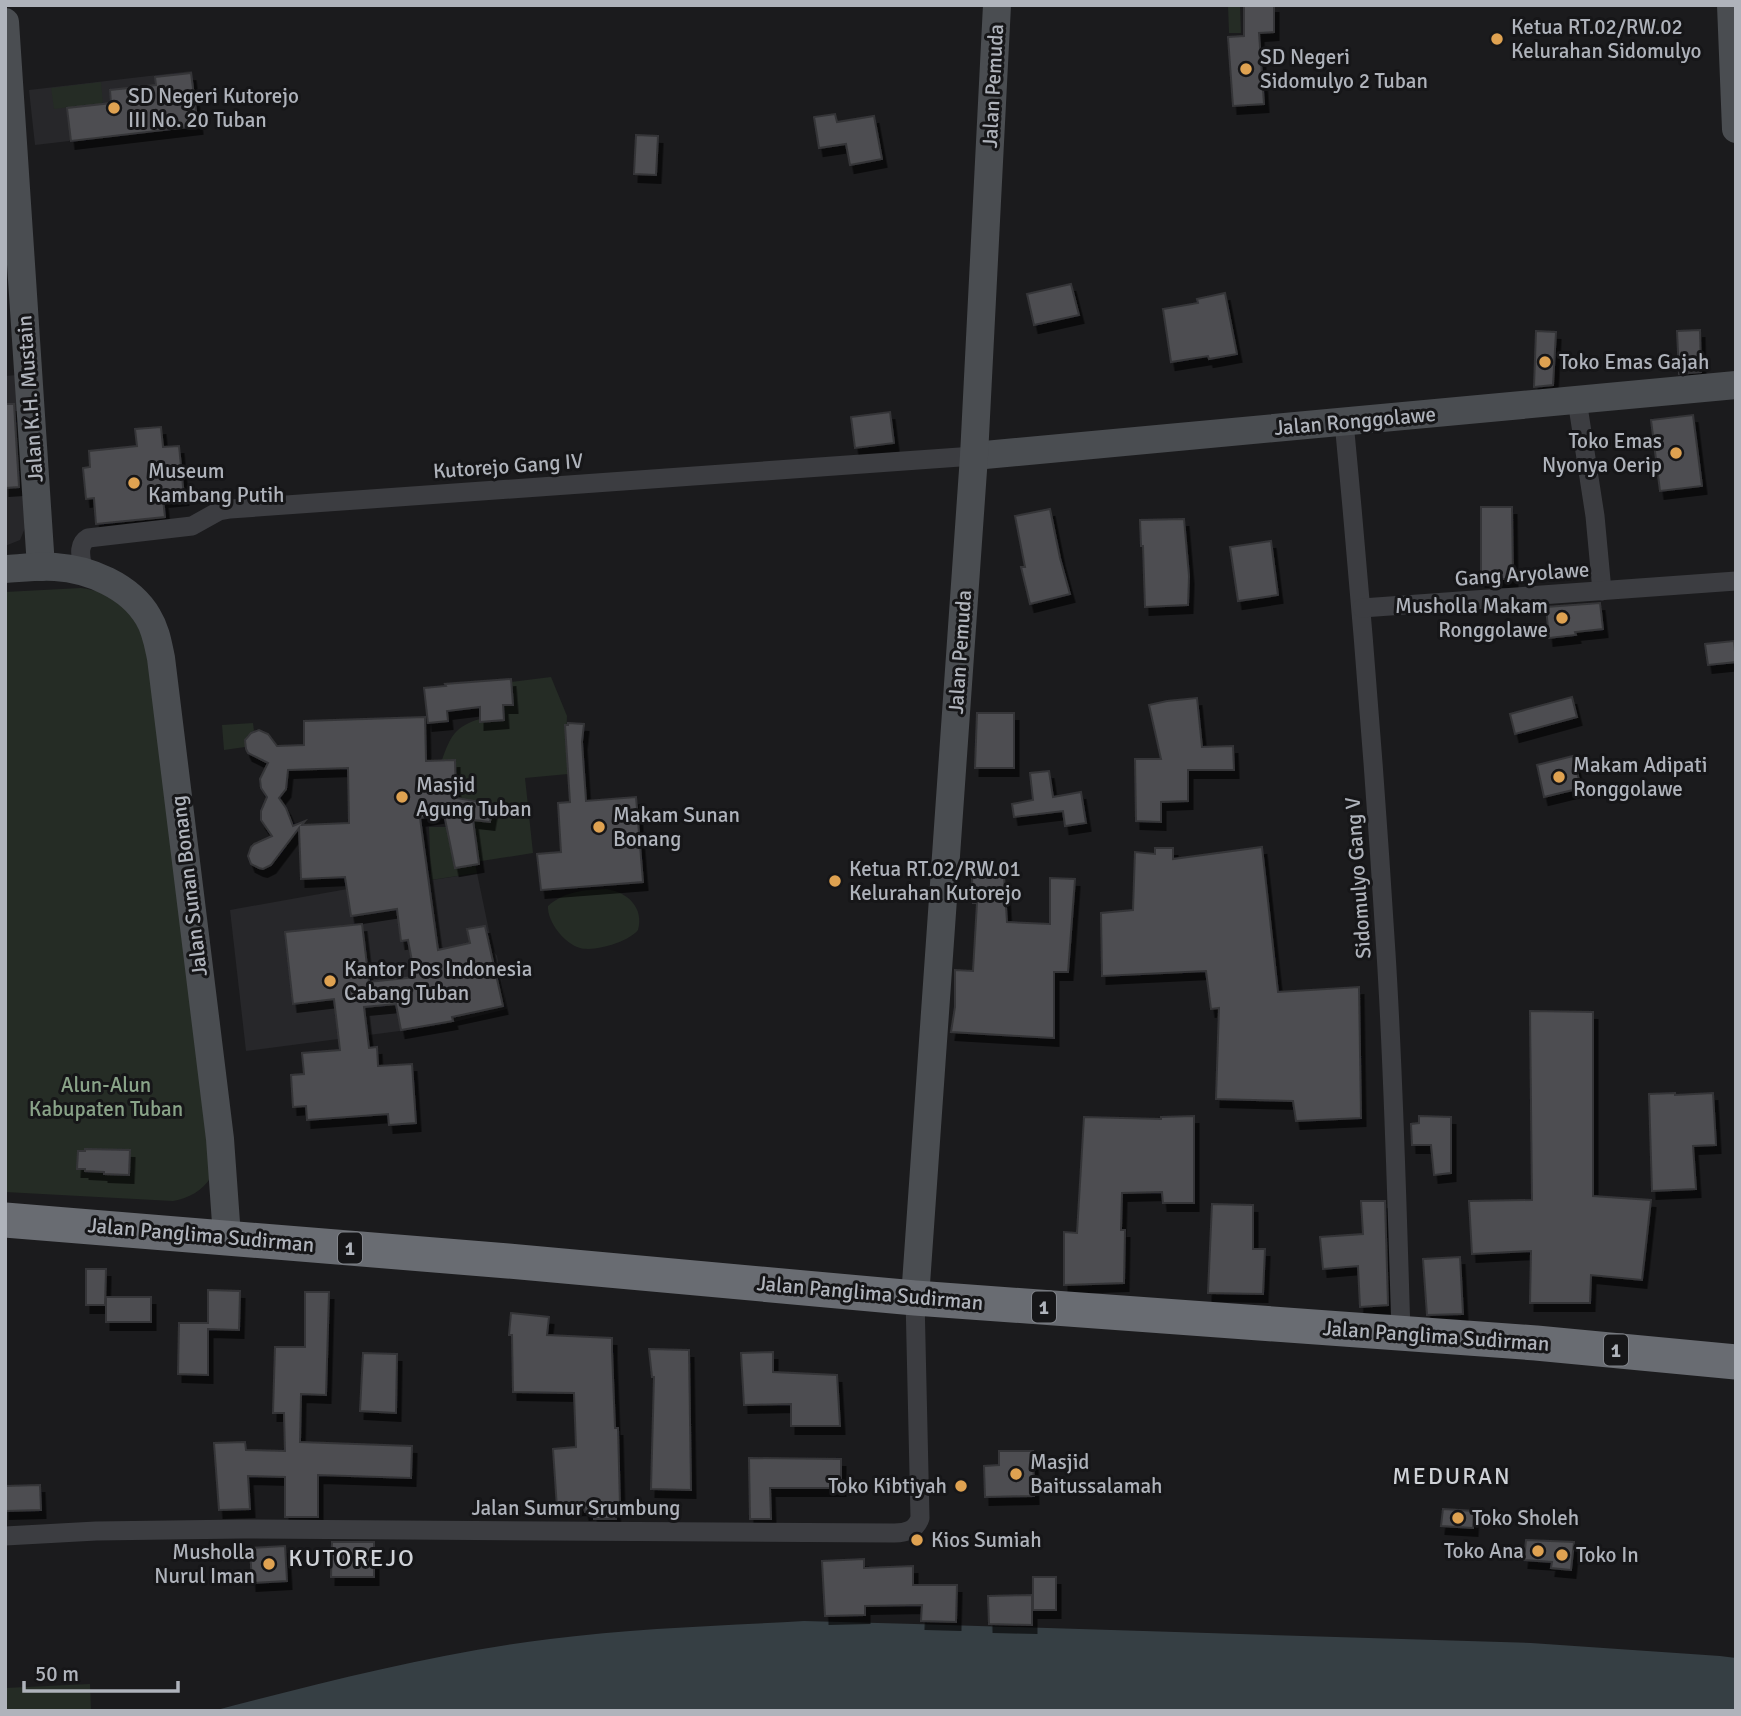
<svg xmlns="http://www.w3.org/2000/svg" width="1741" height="1716" font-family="Signika,sans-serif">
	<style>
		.built { fill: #27272a }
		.green { fill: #252c25 }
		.water { fill: #363f44 }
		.building { fill: #4d4e51; stroke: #353538; stroke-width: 2; fill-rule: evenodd; filter: url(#shadow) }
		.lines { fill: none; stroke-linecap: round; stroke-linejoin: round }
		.street { stroke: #3c3d41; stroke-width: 19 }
		.secondary { stroke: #4a4d51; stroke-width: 28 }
		.highway { stroke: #696c72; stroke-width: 35 }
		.poi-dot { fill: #dfa251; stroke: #161618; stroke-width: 2.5 }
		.labels { text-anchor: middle; stroke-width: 6; stroke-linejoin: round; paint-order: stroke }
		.shield { fill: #161618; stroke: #81848a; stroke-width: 2 }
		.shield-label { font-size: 19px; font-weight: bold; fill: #afb3bb }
		.poi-label { font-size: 21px; fill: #afb3bb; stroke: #161618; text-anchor: start }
		.street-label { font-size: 21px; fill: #afb3bb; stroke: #161618 }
		.park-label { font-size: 21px; fill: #89a388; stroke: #161618 }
		.neighbourhood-label { font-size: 23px; letter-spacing: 2px; fill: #cfd2d7; stroke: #161618 }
		.quarter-label { font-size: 24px; letter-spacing: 2px; fill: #cfd2d7; stroke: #161618 }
	</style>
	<defs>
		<filter id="shadow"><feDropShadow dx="4.5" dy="8" stdDeviation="0" flood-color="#0009"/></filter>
	</defs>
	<rect width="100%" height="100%" fill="#1b1b1d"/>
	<g class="built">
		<path d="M 192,71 L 198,126 L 35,145 L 29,90 Z"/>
		<path d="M 17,375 L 25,528 L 20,540 L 5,546 L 5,376 Z"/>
		<path d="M 477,873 L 493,950 L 497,956 L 507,1009 L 438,1026 L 246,1051 L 230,910 L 431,874 L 432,880 Z"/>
	</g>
	<g class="green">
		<path d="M 1228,5 L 1240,5 L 1241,33 L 1229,33 Z"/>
		<path d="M 101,82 L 103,103 L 54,109 L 51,88 Z"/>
		<path d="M 81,588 C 112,591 126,611 147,631 L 211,1177 C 202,1191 189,1198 173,1201 L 5,1192 L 5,592 Z"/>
		<path d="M 551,677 L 567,716 L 566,742 L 568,774 L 525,778 L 533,853 L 475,862 L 477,873 L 431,880 L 429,827 L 456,827 L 455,760 L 442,760 C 450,737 455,726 480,719 L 481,722 L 504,720 L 503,705 L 513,704 L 511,682 Z"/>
		<path d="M 253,723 L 254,731 L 247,736 L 245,747 L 224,750 L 222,725 Z"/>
		<path d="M 606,889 C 628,892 644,908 638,930 C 628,942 595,952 580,948 C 565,944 547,922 548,906 C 565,891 584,890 606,889 Z"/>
		<path d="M 90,1684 L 91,1711 L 5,1711 L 5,1688 Z"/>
	</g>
	<path class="water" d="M 804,1621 L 915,1624 L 1531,1643 L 1720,1656 L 1736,1658 L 1736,1711 L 213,1711 C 324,1682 436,1653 550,1639 C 634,1628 719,1626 804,1621 Z"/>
	<g class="building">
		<path d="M 1244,5 L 1274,5 L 1274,32 L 1259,33 L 1264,104 L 1233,106 L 1228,37 L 1244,36 Z"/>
		<path d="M 191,73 L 198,126 L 71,141 L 67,108 L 111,103 L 110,90 L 156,85 L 155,77 Z"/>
		<path d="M 835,114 L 837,122 L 874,116 L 882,159 L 850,165 L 846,144 L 819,148 L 814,117 Z"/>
		<path d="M 636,135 L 658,136 L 656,175 L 634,174 Z"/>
		<path d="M 1071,284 L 1079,315 L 1034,325 L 1027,294 Z"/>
		<path d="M 1225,293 L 1237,354 L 1209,359 L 1208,356 L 1171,362 L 1163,309 L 1198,303 L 1197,299 Z"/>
		<path d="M 1700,330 L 1701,372 L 1679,374 L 1677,331 Z"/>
		<path d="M 1536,331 L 1556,332 L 1553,385 L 1534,387 Z"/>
		<path d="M 5,404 L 14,404 L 19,487 L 5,488 Z"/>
		<path d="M 890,412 L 894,443 L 855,448 L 851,417 Z"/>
		<path d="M 1693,415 L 1702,486 L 1660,491 L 1651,420 Z"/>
		<path d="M 161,427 L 163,447 L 179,446 L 184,497 L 163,499 L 165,517 L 96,524 L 94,498 L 86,499 L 83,468 L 90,467 L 89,451 L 137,446 L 135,429 Z"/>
		<path d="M 1481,507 L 1512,507 L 1513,579 L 1481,579 Z"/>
		<path d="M 1050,509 L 1060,558 L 1070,594 L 1030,604 L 1021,567 L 1025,567 L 1015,516 Z"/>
		<path d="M 1184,519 L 1189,576 L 1188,605 L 1145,607 L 1143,546 L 1141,546 L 1140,520 Z"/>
		<path d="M 1271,541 L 1278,595 L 1238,601 L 1230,547 Z"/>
		<path d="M 1600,603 L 1603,629 L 1575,632 L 1576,635 L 1549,638 L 1546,607 Z"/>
		<path d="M 1734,641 L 1736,662 L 1708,665 L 1705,644 Z"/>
		<path d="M 511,679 L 513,705 L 503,705 L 504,720 L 480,722 L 480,707 L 447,711 L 448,721 L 428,723 L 424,688 L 446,686 L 445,684 Z"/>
		<path d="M 1572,697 L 1577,717 L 1515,734 L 1510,714 Z"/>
		<path d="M 1197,698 L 1202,747 L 1233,746 L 1234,770 L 1188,770 L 1188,801 L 1161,802 L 1161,822 L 1136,821 L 1135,759 L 1161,759 L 1149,705 L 1167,701 Z"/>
		<path d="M 977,713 L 1014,713 L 1014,768 L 975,768 Z"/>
		<path d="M 425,717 L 426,761 L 455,760 L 456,798 L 493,804 L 490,822 L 473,820 L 479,864 L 455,868 L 444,814 L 420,818 L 438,950 L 470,943 L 467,929 L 485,926 L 503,1006 L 452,1017 L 453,1021 L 401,1030 L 396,1004 L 364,1007 L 369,1048 L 377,1047 L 378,1066 L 412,1064 L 416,1123 L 389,1125 L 388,1114 L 307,1120 L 306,1106 L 293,1107 L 291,1075 L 304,1074 L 302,1053 L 340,1050 L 334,999 L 293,1004 L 285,932 L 362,924 L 369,982 L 415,977 L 408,940 L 401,941 L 397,909 L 351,916 L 345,877 L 301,879 L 299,828 L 271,865 L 263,869 L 259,868 L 251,864 L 248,856 L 251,847 L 254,844 L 272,836 L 261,820 L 261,811 L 267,797 L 261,788 L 260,779 L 268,763 L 248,753 L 246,749 L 245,740 L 251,733 L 259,730 L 268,734 L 277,746 L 304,745 L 304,721 ZM 348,768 L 349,823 L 302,825 L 305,821 L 293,826 L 286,808 L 279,798 L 286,789 L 288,770 Z"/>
		<path d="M 568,723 L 584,724 L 582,742 L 586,801 L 636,797 L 643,882 L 541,890 L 537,854 L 561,852 L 558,803 L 570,802 L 565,725 L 568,725 Z"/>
		<path d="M 1573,756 L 1581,788 L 1544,797 L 1537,765 Z"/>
		<path d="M 1049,771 L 1053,797 L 1081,792 L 1086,823 L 1065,826 L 1063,811 L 1014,817 L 1012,804 L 1033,800 L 1030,773 Z"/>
		<path d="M 1262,847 L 1278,992 L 1359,987 L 1361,1118 L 1296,1121 L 1293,1101 L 1216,1099 L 1219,1008 L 1211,1009 L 1206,971 L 1102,976 L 1101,913 L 1133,910 L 1135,852 L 1155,854 L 1155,848 L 1173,848 L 1173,859 Z"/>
		<path d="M 1004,876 L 1007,922 L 1050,924 L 1050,878 L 1075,879 L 1068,972 L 1054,972 L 1054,1038 L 951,1032 L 955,1007 L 955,970 L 973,971 L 977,903 L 973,903 L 972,877 Z"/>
		<path d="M 1530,1011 L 1593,1012 L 1593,1196 L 1651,1200 L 1642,1280 L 1591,1275 L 1590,1303 L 1530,1303 L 1531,1251 L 1472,1254 L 1469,1201 L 1532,1200 Z"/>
		<path d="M 1675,1093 L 1675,1095 L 1713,1093 L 1716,1145 L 1693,1146 L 1696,1189 L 1652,1191 L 1649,1094 Z"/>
		<path d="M 1194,1116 L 1194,1203 L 1163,1203 L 1162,1192 L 1122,1193 L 1121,1230 L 1125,1230 L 1124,1283 L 1064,1285 L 1064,1232 L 1077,1233 L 1084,1117 L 1161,1119 L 1161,1117 Z"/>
		<path d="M 1419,1116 L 1451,1117 L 1451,1173 L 1434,1175 L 1431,1145 L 1412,1145 L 1411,1124 L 1419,1123 Z"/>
		<path d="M 85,1149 L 130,1150 L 129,1175 L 104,1174 L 104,1172 L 85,1171 L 85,1169 L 77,1169 L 78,1151 L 85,1151 Z"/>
		<path d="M 1361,1201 L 1385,1201 L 1388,1305 L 1360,1307 L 1358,1266 L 1323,1269 L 1320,1237 L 1363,1234 Z"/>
		<path d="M 1212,1204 L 1253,1205 L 1253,1249 L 1265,1249 L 1263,1294 L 1208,1293 Z"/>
		<path d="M 1460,1257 L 1463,1314 L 1427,1315 L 1423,1259 Z"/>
		<path d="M 86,1269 L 106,1269 L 105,1305 L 86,1305 Z"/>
		<path d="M 208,1290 L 240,1291 L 239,1330 L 208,1329 L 208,1375 L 178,1374 L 179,1323 L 208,1323 Z"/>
		<path d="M 305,1292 L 329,1292 L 326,1395 L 301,1394 L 300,1442 L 412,1446 L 411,1478 L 318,1475 L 318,1517 L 285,1517 L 285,1477 L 248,1476 L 250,1509 L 219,1510 L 214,1443 L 245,1442 L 246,1450 L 285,1451 L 284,1413 L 273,1413 L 275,1347 L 305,1347 Z"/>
		<rect x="106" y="1297" width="45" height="25"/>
		<path d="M 511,1313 L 549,1317 L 547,1335 L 612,1338 L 612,1351 L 615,1428 L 618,1428 L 620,1507 L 615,1507 L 616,1519 L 594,1519 L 593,1511 L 585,1512 L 584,1507 L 557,1508 L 553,1449 L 576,1447 L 574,1393 L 513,1392 L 512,1335 L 509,1335 Z"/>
		<path d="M 649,1349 L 689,1350 L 691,1490 L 651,1489 L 654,1377 L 652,1377 Z"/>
		<path d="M 773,1352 L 773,1372 L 837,1375 L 840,1426 L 791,1426 L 791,1404 L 744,1405 L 741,1353 Z"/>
		<path d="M 363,1353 L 397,1354 L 396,1413 L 360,1411 Z"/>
		<path d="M 999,1451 L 1033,1451 L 1034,1496 L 985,1497 L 984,1466 L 999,1465 Z"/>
		<path d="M 749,1458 L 841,1459 L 841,1488 L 770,1488 L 771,1519 L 750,1519 Z"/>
		<path d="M 40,1485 L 41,1510 L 5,1511 L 5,1486 Z"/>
		<path d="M 1443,1509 L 1474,1511 L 1473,1528 L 1441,1526 Z"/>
		<path d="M 1526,1540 L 1574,1542 L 1571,1570 L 1551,1568 L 1552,1562 L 1524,1560 Z"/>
		<path d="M 332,1542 L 374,1542 L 374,1577 L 331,1577 Z"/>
		<path d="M 285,1546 L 287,1581 L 252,1583 L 250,1548 Z"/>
		<path d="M 864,1559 L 864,1568 L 913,1566 L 913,1585 L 957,1585 L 956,1622 L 921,1621 L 922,1605 L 865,1606 L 865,1615 L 825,1616 L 822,1561 Z"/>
		<rect x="1033" y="1577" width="23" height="33"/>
		<path d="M 1032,1595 L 1032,1625 L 989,1624 L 988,1596 Z"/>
	</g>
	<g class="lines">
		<g class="street">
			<path d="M 1577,400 L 1595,516 L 1602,591"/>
			<path d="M 1344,422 C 1361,599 1375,776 1386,953 C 1394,1080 1397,1207 1401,1333"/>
			<path d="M 83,572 C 82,560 76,545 88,538 L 192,526 L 219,511 L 230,509 L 974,456"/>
			<path d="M 1362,608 L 1736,581"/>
			<path d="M 5,1536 L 96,1531 L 242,1529 L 894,1533 C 907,1533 916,1530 920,1518 L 915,1298"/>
		</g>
		<g class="secondary">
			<path d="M 1731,5 L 1736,129"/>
			<path d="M 5,22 L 41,567"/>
			<path d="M 974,456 L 1736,385"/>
			<path d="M 5,569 C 22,568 38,566 55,567 C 89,569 130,586 148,617 C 156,630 158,644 161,658 L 220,1139 L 227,1237"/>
			<path d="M 915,1298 L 974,456 L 997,5"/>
		</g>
		<path class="highway" d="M 5,1220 L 508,1261 L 915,1298 L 1536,1343 L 1736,1362"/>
	</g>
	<g class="poi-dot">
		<circle cx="1497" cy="39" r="7"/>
		<circle cx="1246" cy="69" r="7"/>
		<circle cx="114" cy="108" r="7"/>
		<circle cx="1545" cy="362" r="7"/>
		<circle cx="1676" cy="453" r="7"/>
		<circle cx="134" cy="483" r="7"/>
		<circle cx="1562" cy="618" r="7"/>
		<circle cx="1559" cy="777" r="7"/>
		<circle cx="402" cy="797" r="7"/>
		<circle cx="599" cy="827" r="7"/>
		<circle cx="835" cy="881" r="7"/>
		<circle cx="330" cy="981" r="7"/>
		<circle cx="1016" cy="1474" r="7"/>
		<circle cx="961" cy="1486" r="7"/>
		<circle cx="1458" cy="1518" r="7"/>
		<circle cx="917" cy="1540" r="7"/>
		<circle cx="1538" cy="1551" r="7"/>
		<circle cx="1562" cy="1555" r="7"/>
		<circle cx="269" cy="1564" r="7"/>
	</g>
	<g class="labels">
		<g class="shield">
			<rect x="338" y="1232.5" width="24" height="31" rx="5"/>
			<rect x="1032" y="1291.5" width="24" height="31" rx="5"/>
			<rect x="1604" y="1334.5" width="24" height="31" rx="5"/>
		</g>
		<g class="shield-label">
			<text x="350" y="1255">1</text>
			<text x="1044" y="1314">1</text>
			<text x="1616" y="1357">1</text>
		</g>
		<g class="poi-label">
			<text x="1511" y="34">Ketua RT.02/RW.02<tspan x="1511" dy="24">Kelurahan Sidomulyo</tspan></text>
			<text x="1260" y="64">SD Negeri<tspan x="1260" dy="24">Sidomulyo 2 Tuban</tspan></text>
			<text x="128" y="103">SD Negeri Kutorejo<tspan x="128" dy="24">III No. 20 Tuban</tspan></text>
			<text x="1559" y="369">Toko Emas Gajah</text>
			<text x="1662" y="448" text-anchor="end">Toko Emas<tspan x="1662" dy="24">Nyonya Oerip</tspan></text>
			<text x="148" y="478">Museum<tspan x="148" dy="24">Kambang Putih</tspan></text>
			<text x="1548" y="613" text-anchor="end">Musholla Makam<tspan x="1548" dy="24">Ronggolawe</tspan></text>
			<text x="1573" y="772">Makam Adipati<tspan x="1573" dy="24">Ronggolawe</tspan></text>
			<text x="416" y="792">Masjid<tspan x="416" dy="24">Agung Tuban</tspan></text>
			<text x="613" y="822">Makam Sunan<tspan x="613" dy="24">Bonang</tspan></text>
			<text x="849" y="876">Ketua RT.02/RW.01<tspan x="849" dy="24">Kelurahan Kutorejo</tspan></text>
			<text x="344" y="976">Kantor Pos Indonesia<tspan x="344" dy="24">Cabang Tuban</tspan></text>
			<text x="1030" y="1469">Masjid<tspan x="1030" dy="24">Baitussalamah</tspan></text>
			<text x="947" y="1493" text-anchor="end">Toko Kibtiyah</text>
			<text x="1472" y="1525">Toko Sholeh</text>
			<text x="931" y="1547">Kios Sumiah</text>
			<text x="1524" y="1558" text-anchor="end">Toko Ana</text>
			<text x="255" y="1559" text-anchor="end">Musholla<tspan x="255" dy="24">Nurul Iman</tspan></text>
			<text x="1576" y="1562">Toko In</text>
		</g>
		<g class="street-label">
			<text transform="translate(993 86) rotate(-87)" y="7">Jalan Pemuda</text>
			<text transform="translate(30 399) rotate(-94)" y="7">Jalan K.H. Mustain</text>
			<text transform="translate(1355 421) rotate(-5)" y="7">Jalan Ronggolawe</text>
			<text transform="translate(508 466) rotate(-4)" y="7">Kutorejo Gang IV</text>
			<text transform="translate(1522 574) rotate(-4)" y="7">Gang Aryolawe</text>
			<text transform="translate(960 652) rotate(-86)" y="7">Jalan Pemuda</text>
			<text transform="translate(1358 878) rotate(-94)" y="7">Sidomulyo Gang V</text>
			<text transform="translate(189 886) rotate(-97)" y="7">Jalan Sunan Bonang</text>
			<text transform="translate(201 1235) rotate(5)" y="7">Jalan Panglima Sudirman</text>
			<text transform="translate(870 1293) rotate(5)" y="7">Jalan Panglima Sudirman</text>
			<text transform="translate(1436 1336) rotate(4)" y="7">Jalan Panglima Sudirman</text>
			<text x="576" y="1515">Jalan Sumur Srumbung</text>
		</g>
		<g class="park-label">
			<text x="106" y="1092">Alun-Alun<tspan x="106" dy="24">Kabupaten Tuban</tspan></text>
		</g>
		<g class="neighbourhood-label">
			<text x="1452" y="1484">MEDURAN</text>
		</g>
		<g class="quarter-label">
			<text x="352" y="1566">KUTOREJO</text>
		</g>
	</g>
	<rect width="1741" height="1716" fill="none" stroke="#afb3bb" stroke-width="14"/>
	<path d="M24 1681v10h154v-10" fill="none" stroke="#afb3bb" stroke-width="3.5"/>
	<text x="35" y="1681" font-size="21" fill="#afb3bb" stroke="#161618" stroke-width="5" paint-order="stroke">50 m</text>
</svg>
